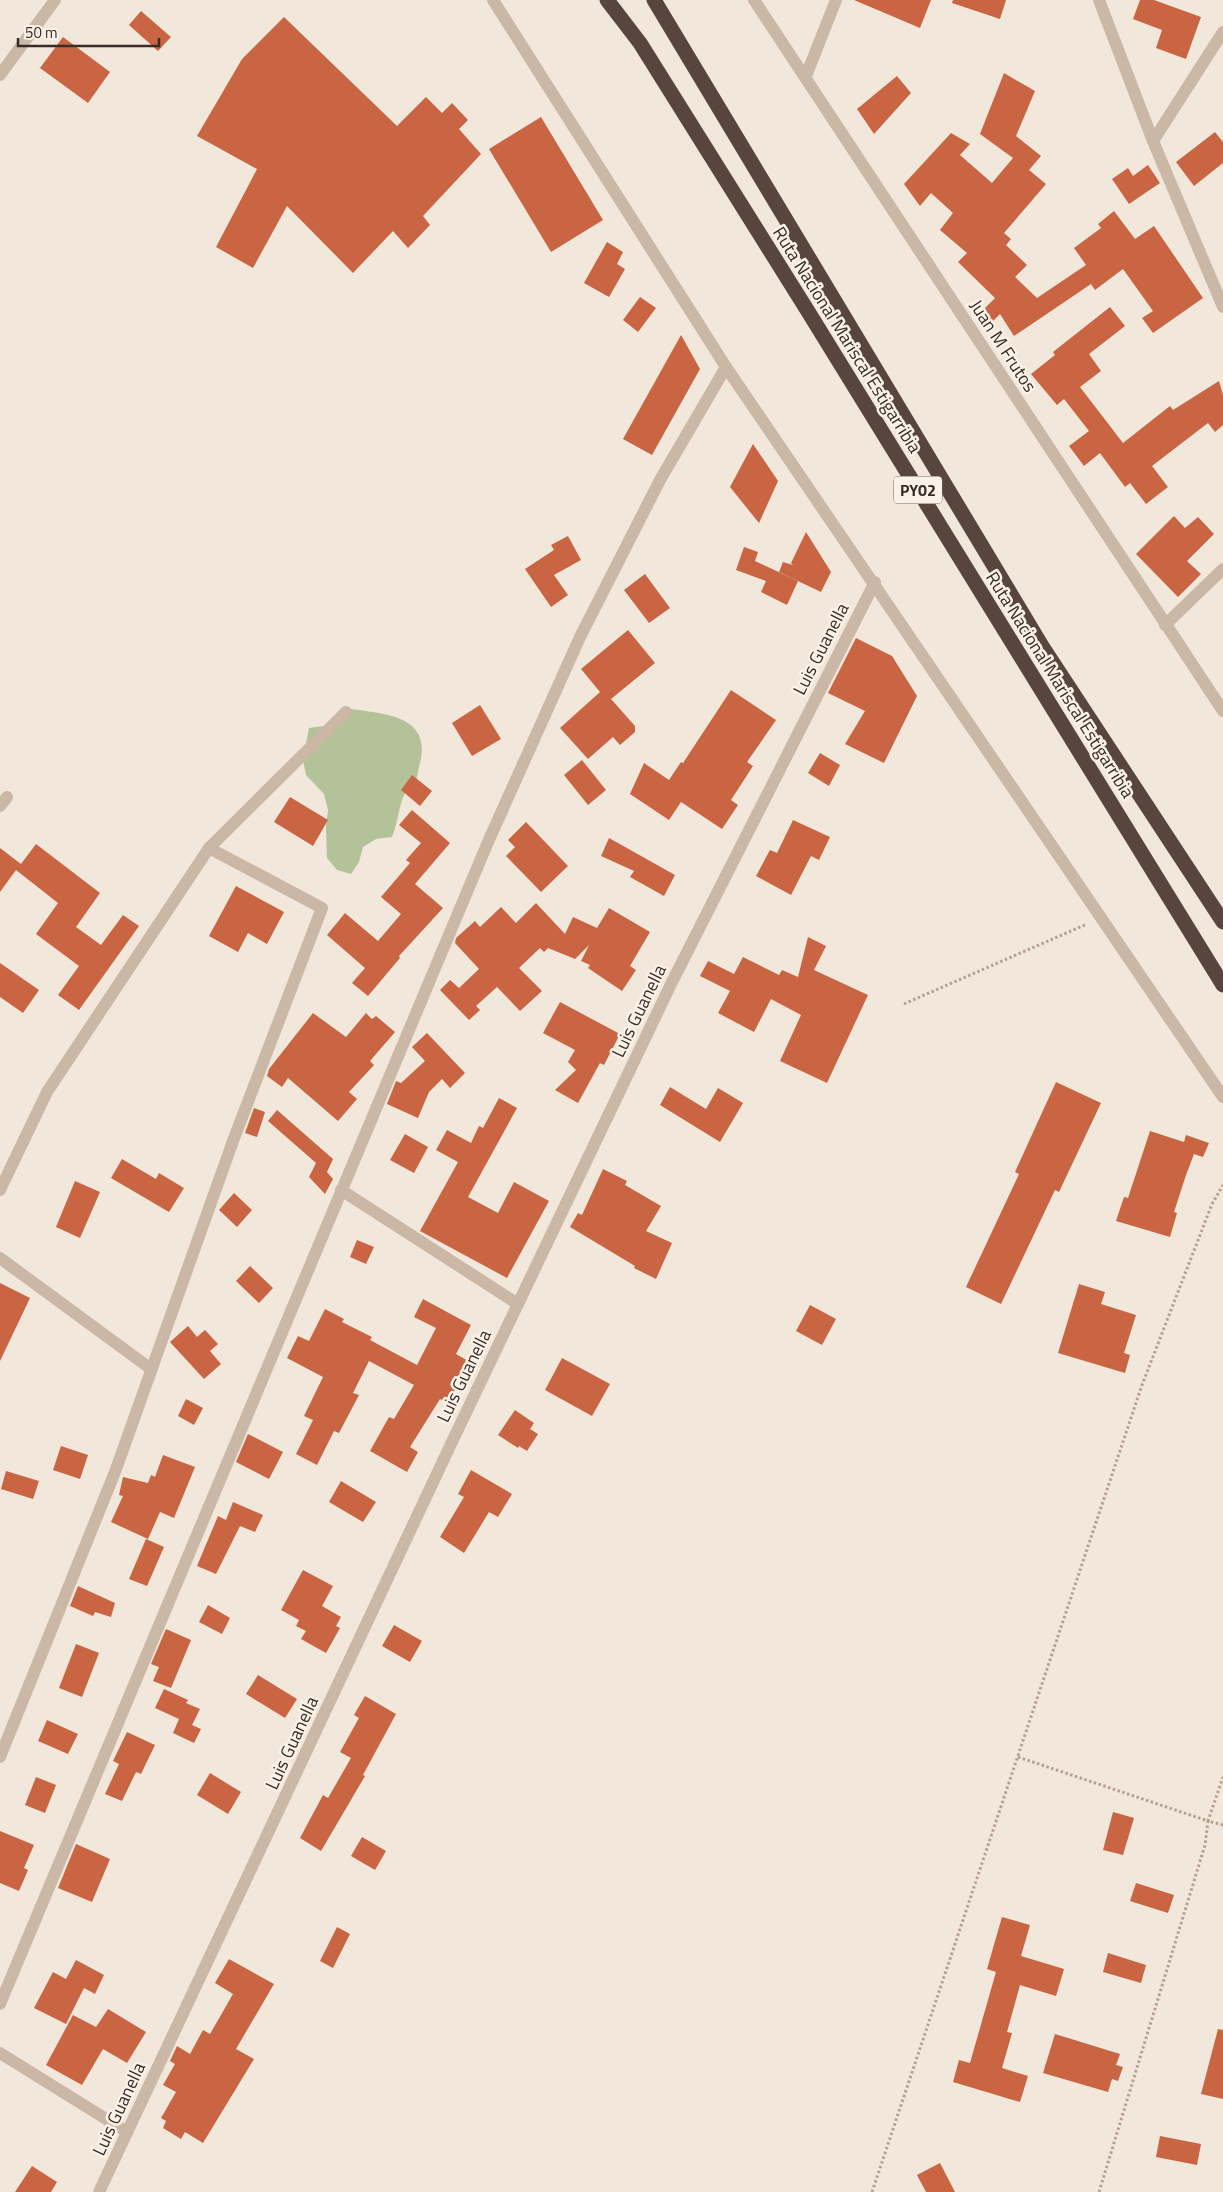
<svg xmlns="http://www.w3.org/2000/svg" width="1223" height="2192" font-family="'Titillium Web',sans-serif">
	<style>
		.green { fill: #b4c29a }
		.building { fill: #c96542 }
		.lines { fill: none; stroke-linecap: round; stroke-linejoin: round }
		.path { stroke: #b6a190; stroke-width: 3; stroke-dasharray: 2.5 2.5; stroke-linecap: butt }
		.street { stroke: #cbb7a6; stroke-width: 12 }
		.highway { stroke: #58463e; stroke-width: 15 }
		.labels { text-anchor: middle; stroke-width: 5; stroke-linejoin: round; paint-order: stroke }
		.shield { fill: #faf1e7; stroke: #726761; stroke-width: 1 }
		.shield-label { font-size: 16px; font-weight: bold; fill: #372c27 }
		.street-label { font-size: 18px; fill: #372c27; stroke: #faf1e7 }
	</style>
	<rect width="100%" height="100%" fill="#f2e7db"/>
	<path class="green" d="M 351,709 C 384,714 432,715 420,763 C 418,769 418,777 415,782 C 413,786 407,788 405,793 C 399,804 398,823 392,837 L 376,839 L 363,847 L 359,862 L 351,874 L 337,870 L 327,858 L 326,827 L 328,810 L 324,794 L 306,775 L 303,760 L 309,728 L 324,726 Z"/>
	<g class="building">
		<path d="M 854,0 L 931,0 L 920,28 Z"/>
		<path d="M 953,0 L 1006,0 L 1000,19 L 952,3 Z"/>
		<path d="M 1140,0 L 1154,0 L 1201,17 L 1186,59 L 1156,48 L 1162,30 L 1133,19 Z"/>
		<path d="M 141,11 L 171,37 L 158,51 L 129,25 Z"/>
		<path d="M 284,17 L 397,126 L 426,97 L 442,113 L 452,103 L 468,120 L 459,129 L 481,154 L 423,216 L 430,225 L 408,248 L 393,231 L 353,273 L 287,206 L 253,268 L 216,247 L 257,169 L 197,136 L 242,59 Z"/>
		<path d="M 63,37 L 110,72 L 88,103 L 40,68 Z"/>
		<path d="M 1004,73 L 1035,91 L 1016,136 L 1041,156 L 1029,170 L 1046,184 L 1004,233 L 1011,239 L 1006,245 L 1027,265 L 1015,277 L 1037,298 L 1086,265 L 1074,248 L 1101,228 L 1098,224 L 1114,211 L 1135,239 L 1154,226 L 1203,298 L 1153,333 L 1142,318 L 1153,311 L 1123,269 L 1095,290 L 1091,284 L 1014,336 L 1000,314 L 991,323 L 980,313 L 995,298 L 958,262 L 967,253 L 940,230 L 953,213 L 931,193 L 920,206 L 904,184 L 951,133 L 970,144 L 960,155 L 992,183 L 1013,158 L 980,134 Z"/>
		<path d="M 897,76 L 911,93 L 874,134 L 857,109 Z"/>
		<path d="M 541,117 L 603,220 L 551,252 L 489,149 Z"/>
		<path d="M 1215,132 L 1223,142 L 1223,163 L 1194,186 L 1176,162 Z"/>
		<path d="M 1148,165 L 1160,183 L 1129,204 L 1112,179 L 1128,168 L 1133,176 Z"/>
		<path d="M 607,242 L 623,252 L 617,264 L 625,269 L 609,297 L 584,283 Z"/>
		<path d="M 640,297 L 656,308 L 638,332 L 623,320 Z"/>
		<path d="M 1110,307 L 1125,326 L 1089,354 L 1101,371 L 1080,387 L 1123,443 L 1170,406 L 1173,410 L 1219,381 L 1223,395 L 1223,425 L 1215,432 L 1208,423 L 1152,466 L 1168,487 L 1146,504 L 1130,483 L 1125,487 L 1100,453 L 1084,466 L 1069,446 L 1089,431 L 1064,399 L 1057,405 L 1031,374 L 1055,355 L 1053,352 Z"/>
		<path d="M 681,335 L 700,369 L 652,455 L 623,439 Z"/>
		<path d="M 753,444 L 778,481 L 759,523 L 730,487 Z"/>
		<path d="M 1174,516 L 1185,528 L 1198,517 L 1214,534 L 1187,561 L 1201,574 L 1178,597 L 1136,554 Z"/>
		<path d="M 806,532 L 831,572 L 821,592 L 779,572 L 783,562 L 793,565 L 791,563 Z"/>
		<path d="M 568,536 L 581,560 L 554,575 L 568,595 L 551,607 L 525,569 L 554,550 L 551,545 Z"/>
		<path d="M 744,547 L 758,552 L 755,561 L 798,581 L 787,605 L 761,592 L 766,581 L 736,570 Z"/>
		<path d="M 645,574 L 670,608 L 649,623 L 624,590 Z"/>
		<path d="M 628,630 L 655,663 L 611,699 L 635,726 L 635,732 L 620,745 L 613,737 L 588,759 L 560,728 L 600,692 L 581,669 Z"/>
		<path d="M 856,638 L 892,656 L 917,696 L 884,763 L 845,744 L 865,711 L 828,693 Z"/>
		<path d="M 731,690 L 776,720 L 747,762 L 753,766 L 731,800 L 738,805 L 722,829 L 681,802 L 669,820 L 630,794 L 644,763 L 669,780 L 681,762 L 683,763 Z"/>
		<path d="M 480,705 L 501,739 L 472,756 L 452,723 Z"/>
		<path d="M 820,753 L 840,765 L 829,786 L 808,773 Z"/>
		<path d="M 582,760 L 606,790 L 588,805 L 564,775 Z"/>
		<path d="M 412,775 L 432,791 L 420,806 L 401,790 Z"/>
		<path d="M 290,797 L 328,820 L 313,846 L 274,822 Z"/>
		<path d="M 412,810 L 450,843 L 415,884 L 443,908 L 399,956 L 400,958 L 368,996 L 352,983 L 365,968 L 327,935 L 345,913 L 378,941 L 401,914 L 381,897 L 410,863 L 406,860 L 421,843 L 399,825 Z"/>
		<path d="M 793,820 L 830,837 L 819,860 L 811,856 L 791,895 L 756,876 L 770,850 L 777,853 Z"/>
		<path d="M 526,822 L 568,866 L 541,892 L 506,856 L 515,847 L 508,840 Z"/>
		<path d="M 609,838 L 675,875 L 664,896 L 630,877 L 634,871 L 601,856 Z"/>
		<path d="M 36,844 L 100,893 L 76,927 L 101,945 L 123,915 L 139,926 L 79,1010 L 58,995 L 79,966 L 36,934 L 58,903 L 16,870 L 0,892 L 0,848 L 21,864 Z"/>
		<path d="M 236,886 L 284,912 L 267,944 L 248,933 L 238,952 L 209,936 Z"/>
		<path d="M 536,903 L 565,934 L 573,917 L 597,928 L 609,908 L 650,932 L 630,966 L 636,970 L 622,991 L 588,968 L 590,965 L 581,961 L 589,945 L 575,959 L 548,948 L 544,952 L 540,948 L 519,968 L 542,991 L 520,1011 L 497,987 L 476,1006 L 480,1010 L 469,1020 L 440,990 L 450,980 L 459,988 L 479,969 L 455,943 L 456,938 L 475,921 L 480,927 L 501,907 L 516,923 Z"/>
		<path d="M 808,937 L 826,946 L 814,970 L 868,995 L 827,1083 L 780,1061 L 801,1015 L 771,999 L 754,1032 L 718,1013 L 730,991 L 700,976 L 708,961 L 734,974 L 743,957 L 779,975 L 782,970 L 798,977 Z"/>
		<path d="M 0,963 L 39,990 L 23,1013 L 0,997 Z"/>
		<path d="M 560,1002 L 620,1034 L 604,1065 L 600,1063 L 578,1103 L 555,1090 L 576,1070 L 568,1062 L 575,1050 L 543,1033 Z"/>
		<path d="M 313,1013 L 346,1037 L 366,1013 L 372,1019 L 376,1016 L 395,1032 L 370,1061 L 374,1065 L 349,1092 L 357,1099 L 338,1121 L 288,1078 L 282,1087 L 267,1076 L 269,1069 Z"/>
		<path d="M 427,1033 L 465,1073 L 450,1088 L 442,1079 L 429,1092 L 418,1118 L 387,1104 L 396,1081 L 401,1083 L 425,1061 L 412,1047 Z"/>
		<path d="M 1056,1082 L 1101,1103 L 1059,1192 L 1055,1190 L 1001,1304 L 966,1287 L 1019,1174 L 1015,1172 Z"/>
		<path d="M 670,1087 L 706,1109 L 718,1088 L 743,1103 L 720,1142 L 660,1105 Z"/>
		<path d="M 499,1098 L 517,1108 L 468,1197 L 498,1213 L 514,1182 L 549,1201 L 507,1278 L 420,1231 L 458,1162 L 436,1150 L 447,1130 L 471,1143 L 479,1126 L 483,1128 Z"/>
		<path d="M 254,1108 L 265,1112 L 257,1137 L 245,1133 Z"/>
		<path d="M 277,1110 L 333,1159 L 327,1172 L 333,1179 L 325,1194 L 309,1177 L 316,1163 L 268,1121 Z"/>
		<path d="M 1150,1131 L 1184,1142 L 1186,1135 L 1209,1143 L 1203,1157 L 1194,1154 L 1186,1175 L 1174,1212 L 1177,1213 L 1170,1237 L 1116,1221 L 1124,1197 L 1128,1198 Z"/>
		<path d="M 405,1134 L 428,1147 L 414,1173 L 390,1160 Z"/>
		<path d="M 122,1159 L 156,1179 L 159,1173 L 184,1188 L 169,1212 L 111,1178 Z"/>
		<path d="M 603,1169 L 627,1181 L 625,1185 L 661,1206 L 646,1231 L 672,1243 L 656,1279 L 634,1268 L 635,1266 L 570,1227 L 578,1213 L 582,1215 Z"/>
		<path d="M 75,1181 L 100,1192 L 80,1238 L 56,1227 Z"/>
		<path d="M 234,1193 L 252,1210 L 237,1227 L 219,1210 Z"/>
		<path d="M 357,1240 L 374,1247 L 366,1264 L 350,1257 Z"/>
		<path d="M 250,1266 L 273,1288 L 259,1303 L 236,1281 Z"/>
		<path d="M 0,1283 L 30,1298 L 0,1361 Z"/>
		<path d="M 1079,1284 L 1105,1292 L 1101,1304 L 1136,1315 L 1124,1353 L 1130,1355 L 1125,1373 L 1058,1353 Z"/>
		<path d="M 423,1299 L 471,1325 L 456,1354 L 470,1362 L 448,1403 L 440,1399 L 410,1447 L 418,1452 L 407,1472 L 370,1451 L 389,1417 L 394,1419 L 414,1385 L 369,1361 L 353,1393 L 359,1395 L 339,1433 L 334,1431 L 317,1465 L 296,1454 L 313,1420 L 304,1416 L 323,1377 L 287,1358 L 298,1336 L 309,1341 L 325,1309 L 344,1319 L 342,1322 L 372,1337 L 370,1340 L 417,1365 L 436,1328 L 414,1317 Z"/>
		<path d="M 810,1305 L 836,1319 L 822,1345 L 796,1331 Z"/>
		<path d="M 188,1326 L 197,1337 L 205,1330 L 218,1344 L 210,1351 L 221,1364 L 204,1379 L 170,1342 Z"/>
		<path d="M 562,1358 L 610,1384 L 592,1416 L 545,1390 Z"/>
		<path d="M 186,1399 L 203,1408 L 194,1425 L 178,1416 Z"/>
		<path d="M 515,1410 L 534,1423 L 530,1429 L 538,1434 L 527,1451 L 519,1446 L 518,1448 L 498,1435 Z"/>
		<path d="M 248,1434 L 283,1452 L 269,1479 L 236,1462 Z"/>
		<path d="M 61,1446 L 88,1455 L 80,1479 L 53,1470 Z"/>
		<path d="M 163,1455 L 195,1467 L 174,1518 L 160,1512 L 148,1539 L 111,1522 L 123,1496 L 119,1495 L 123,1477 L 148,1483 L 151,1475 L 155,1477 Z"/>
		<path d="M 471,1470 L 512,1494 L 498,1517 L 489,1512 L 464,1553 L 440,1537 L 464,1497 L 458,1494 Z"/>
		<path d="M 6,1471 L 39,1481 L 33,1499 L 1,1489 Z"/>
		<path d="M 341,1481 L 376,1502 L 363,1522 L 329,1502 Z"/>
		<path d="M 233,1502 L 263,1515 L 255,1532 L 240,1526 L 216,1574 L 197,1566 L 218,1516 L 226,1520 Z"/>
		<path d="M 146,1539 L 164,1547 L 147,1586 L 129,1579 Z"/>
		<path d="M 303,1570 L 333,1586 L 322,1606 L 341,1617 L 336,1626 L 340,1628 L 326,1653 L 301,1639 L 306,1631 L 296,1626 L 299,1620 L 281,1610 Z"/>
		<path d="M 78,1586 L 115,1603 L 111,1617 L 95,1612 L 93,1616 L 70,1606 Z"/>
		<path d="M 208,1605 L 230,1618 L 222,1634 L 199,1622 Z"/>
		<path d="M 394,1625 L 422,1641 L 410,1662 L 382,1646 Z"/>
		<path d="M 166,1629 L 191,1640 L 171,1688 L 153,1681 L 159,1667 L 151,1664 Z"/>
		<path d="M 76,1644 L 99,1653 L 82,1697 L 59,1688 Z"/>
		<path d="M 258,1675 L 297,1699 L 285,1718 L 246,1694 Z"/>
		<path d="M 164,1689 L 188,1700 L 186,1703 L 200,1709 L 192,1725 L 201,1729 L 194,1743 L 173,1733 L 179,1719 L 155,1708 Z"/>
		<path d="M 365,1696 L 396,1714 L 363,1775 L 365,1776 L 321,1851 L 300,1838 L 323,1795 L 328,1798 L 351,1758 L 340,1752 L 359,1718 L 354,1715 Z"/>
		<path d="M 47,1720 L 78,1734 L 68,1754 L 38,1741 Z"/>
		<path d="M 127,1732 L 155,1745 L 141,1774 L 136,1772 L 122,1801 L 105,1794 L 119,1764 L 113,1761 Z"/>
		<path d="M 210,1773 L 241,1792 L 228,1814 L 197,1795 Z"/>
		<path d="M 36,1777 L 56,1785 L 45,1813 L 25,1805 Z"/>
		<path d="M 1113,1812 L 1134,1818 L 1123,1855 L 1103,1850 Z"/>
		<path d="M 0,1831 L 34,1845 L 24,1868 L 28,1870 L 19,1891 L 0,1883 Z"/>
		<path d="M 362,1837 L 386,1851 L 375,1870 L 351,1856 Z"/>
		<path d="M 76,1844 L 110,1859 L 92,1902 L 58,1888 Z"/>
		<path d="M 1136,1883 L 1174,1895 L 1168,1913 L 1130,1901 Z"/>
		<path d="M 1002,1917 L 1030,1925 L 1021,1956 L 1064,1969 L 1056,1996 L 1020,1985 L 1007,2032 L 1012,2033 L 1002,2068 L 1028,2076 L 1020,2102 L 953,2082 L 959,2060 L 970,2063 L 996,1972 L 987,1969 Z"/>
		<path d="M 337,1927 L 350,1934 L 333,1968 L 320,1961 Z"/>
		<path d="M 1108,1953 L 1146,1965 L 1141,1983 L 1103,1972 Z"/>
		<path d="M 229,1959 L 274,1984 L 236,2049 L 254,2059 L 203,2143 L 185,2132 L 181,2139 L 163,2128 L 166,2121 L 161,2118 L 176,2092 L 163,2085 L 175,2064 L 170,2061 L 177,2046 L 190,2054 L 203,2030 L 210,2034 L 233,1994 L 215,1983 Z"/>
		<path d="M 76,1960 L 104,1975 L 95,1994 L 84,1988 L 66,2024 L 34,2008 L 53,1972 L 66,1979 Z"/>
		<path d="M 108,2009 L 146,2032 L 127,2063 L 103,2049 L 82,2085 L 46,2065 L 73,2015 L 96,2027 Z"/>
		<path d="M 1218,2029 L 1223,2030 L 1223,2099 L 1201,2094 Z"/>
		<path d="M 1055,2034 L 1120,2054 L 1116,2065 L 1123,2067 L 1118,2081 L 1112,2079 L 1108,2092 L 1043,2073 Z"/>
		<path d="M 1160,2136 L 1201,2144 L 1197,2165 L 1156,2157 Z"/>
		<path d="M 940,2163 L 955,2192 L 926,2192 L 917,2175 Z"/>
		<path d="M 32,2166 L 57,2182 L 51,2192 L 15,2192 Z"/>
	</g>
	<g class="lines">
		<g class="path">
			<path d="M 904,1004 L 1087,924"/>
			<path d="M 1018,1757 L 1208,1821 L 1223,1777"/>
			<path d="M 872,2192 L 1142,1385 L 1212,1204 L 1223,1185"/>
			<path d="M 1099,2192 L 1205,1845 L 1208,1821 L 1223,1825"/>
		</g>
		<g class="street">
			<path d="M 493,0 L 726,367 L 1223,1097"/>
			<path d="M 754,0 L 1223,711"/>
			<path d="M 1099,0 L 1153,141 L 1223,307"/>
			<path d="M 0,75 L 55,0"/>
			<path d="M 806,76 L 836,0"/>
			<path d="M 1153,141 L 1223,32"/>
			<path d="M 1165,625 L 1223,569"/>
			<path d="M 0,806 L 7,797"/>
			<path d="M 0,1190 L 47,1092 L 209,848 L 346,712"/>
			<path d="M 341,1190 L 518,1304"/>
			<path d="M 0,1258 L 151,1369"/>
			<path d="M 0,1757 L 115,1472 L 233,1141 L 322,908 L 209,848"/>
			<path d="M 0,2004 L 488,842 L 580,637 L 660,480 L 726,367"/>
			<path d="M 0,2053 L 127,2132"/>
			<path d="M 99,2192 L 451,1444 L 672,982 L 875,582"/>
		</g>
		<g class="highway">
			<path d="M 607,0 L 640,43 L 809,313 L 1223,985"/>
			<path d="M 654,0 L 1042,646 L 1223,922"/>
		</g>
	</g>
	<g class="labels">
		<rect class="shield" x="894" y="476.5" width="48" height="27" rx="4"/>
		<g class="shield-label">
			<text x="918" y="496">PY02</text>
		</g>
		<g class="street-label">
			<text transform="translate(847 340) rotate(58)" y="6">Ruta Nacional Mariscal Estigarribia</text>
			<text transform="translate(1003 346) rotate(57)" y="6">Juan M Frutos</text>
			<text transform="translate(821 649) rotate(-63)" y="6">Luis Guanella</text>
			<text transform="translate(1060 685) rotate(58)" y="6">Ruta Nacional Mariscal Estigarribia</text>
			<text transform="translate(639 1011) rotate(-64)" y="6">Luis Guanella</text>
			<text transform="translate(464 1376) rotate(-64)" y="6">Luis Guanella</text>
			<text transform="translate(292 1743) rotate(-65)" y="6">Luis Guanella</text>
			<text transform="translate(119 2109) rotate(-65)" y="6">Luis Guanella</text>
		</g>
	</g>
	<path d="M18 38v8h141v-8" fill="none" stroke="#372c27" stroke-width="2.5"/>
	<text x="25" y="38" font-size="15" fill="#372c27" stroke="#faf1e7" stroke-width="4" paint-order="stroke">50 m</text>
</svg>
